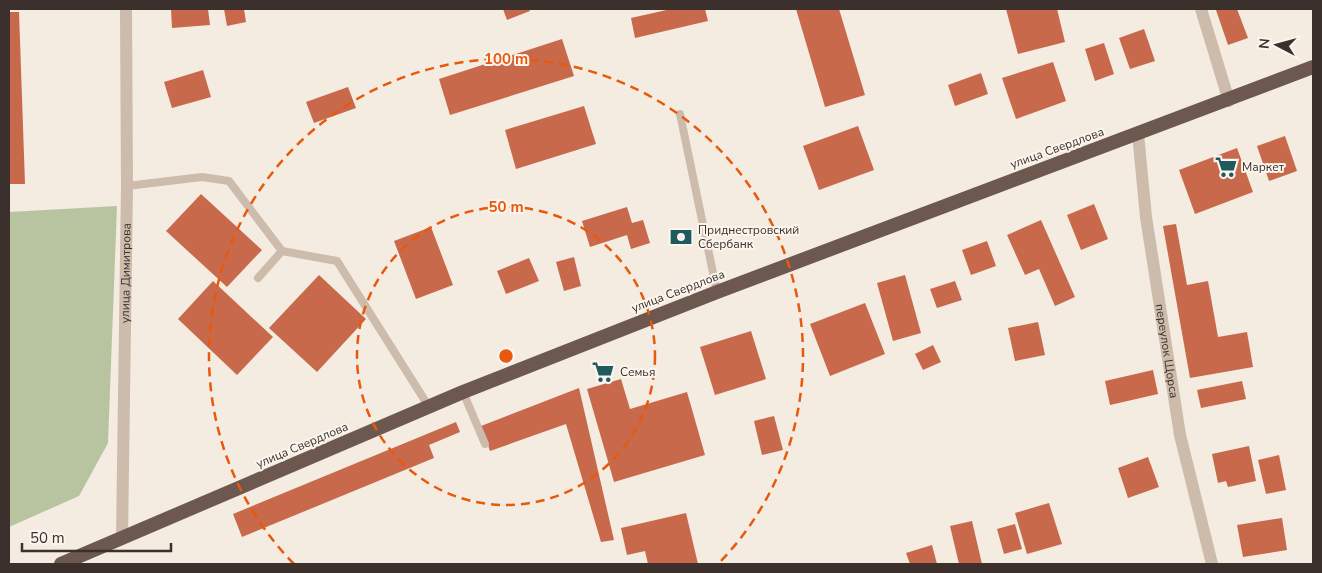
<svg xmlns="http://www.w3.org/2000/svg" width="1322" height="573" font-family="'Nunito Sans',sans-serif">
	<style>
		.green { fill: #b8c4a0 }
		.building { fill: #c8694b }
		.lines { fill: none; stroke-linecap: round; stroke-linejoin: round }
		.service { stroke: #cdbbac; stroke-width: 8 }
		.minor { stroke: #cdbbac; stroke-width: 12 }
		.trunk { stroke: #6c584f; stroke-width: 14 }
		.ring { fill: none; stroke: #e8590c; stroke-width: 2.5; stroke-dasharray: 9 6 }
		.labels { text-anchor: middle; stroke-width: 4; stroke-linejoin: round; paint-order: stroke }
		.street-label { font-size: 12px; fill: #3b302b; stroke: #fbf5ee }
		.poi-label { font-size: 12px; fill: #3b302b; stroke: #fbf5ee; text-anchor: start }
		.centre { fill: #e8590c; stroke: #fbf5ee; stroke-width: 2.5 }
		.ring-label { font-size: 15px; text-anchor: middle; font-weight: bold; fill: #e8590c; stroke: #fbf5ee; stroke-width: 4; stroke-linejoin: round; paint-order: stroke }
	</style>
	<rect width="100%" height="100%" fill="#f4ebe1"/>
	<path class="green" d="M 117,206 L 108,443 L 79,496 L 9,527 L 9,212 Z"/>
	<g class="building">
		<path d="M 171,9 L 208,9 L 210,25 L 172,28 Z"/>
		<path d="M 224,9 L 244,9 L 246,22 L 227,26 Z"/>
		<path d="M 503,9 L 529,9 L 530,11 L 507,20 Z"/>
		<path d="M 671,9 L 705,9 L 708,21 L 635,38 L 631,18 Z"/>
		<path d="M 796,9 L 839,9 L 865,95 L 825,107 Z"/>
		<path d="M 1006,9 L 1057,9 L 1065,42 L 1018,54 Z"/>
		<path d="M 1221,9 L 1237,9 L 1248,38 L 1228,45 L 1216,10 Z"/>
		<path d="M 9,12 L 19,12 L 25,184 L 9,184 Z"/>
		<path d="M 1144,29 L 1155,61 L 1130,69 L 1119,38 Z"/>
		<path d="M 562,39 L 574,76 L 450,115 L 439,79 Z"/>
		<path d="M 1104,43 L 1114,74 L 1095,81 L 1085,49 Z"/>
		<path d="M 1053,62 L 1066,101 L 1016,119 L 1002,78 Z"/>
		<path d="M 203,70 L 211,97 L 172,108 L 164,82 Z"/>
		<path d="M 981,73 L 988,94 L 955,106 L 948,85 Z"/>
		<path d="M 348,87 L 356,108 L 314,123 L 306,102 Z"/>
		<path d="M 584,106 L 596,144 L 516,169 L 505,130 Z"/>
		<path d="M 858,126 L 874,170 L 819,190 L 803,146 Z"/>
		<path d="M 1285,136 L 1297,171 L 1269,181 L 1257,146 Z"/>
		<path d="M 1237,148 L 1253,192 L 1195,214 L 1179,170 Z"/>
		<path d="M 201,194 L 262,250 L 227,287 L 166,231 Z"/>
		<path d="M 1094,204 L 1108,239 L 1081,250 L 1067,215 Z"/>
		<path d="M 627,207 L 632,223 L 643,220 L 650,243 L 631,249 L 627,235 L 590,247 L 582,221 Z"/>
		<path d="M 1041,220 L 1075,297 L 1055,306 L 1039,269 L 1025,275 L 1007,235 Z"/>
		<path d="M 1176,224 L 1187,285 L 1208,281 L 1218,337 L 1247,332 L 1253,367 L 1190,378 L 1163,226 Z"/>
		<path d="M 431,227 L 453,285 L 416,299 L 394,241 Z"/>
		<path d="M 987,241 L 996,266 L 971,275 L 962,250 Z"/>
		<path d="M 574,257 L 581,286 L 564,291 L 556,262 Z"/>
		<path d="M 529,258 L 539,281 L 506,294 L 497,271 Z"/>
		<path d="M 319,275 L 366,319 L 317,372 L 269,328 Z"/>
		<path d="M 905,275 L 921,333 L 893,341 L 877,283 Z"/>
		<path d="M 213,281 L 273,337 L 237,375 L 178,319 Z"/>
		<path d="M 955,281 L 962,300 L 937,308 L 930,289 Z"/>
		<path d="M 865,303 L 885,354 L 830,376 L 810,324 Z"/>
		<path d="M 1038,322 L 1045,355 L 1015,361 L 1008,328 Z"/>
		<path d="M 751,331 L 766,379 L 715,395 L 700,347 Z"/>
		<path d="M 933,345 L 941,362 L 923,370 L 915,354 Z"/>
		<path d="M 1153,370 L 1158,394 L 1110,405 L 1105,381 Z"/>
		<path d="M 621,379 L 630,409 L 687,392 L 705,455 L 614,482 L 587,389 Z"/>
		<path d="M 1242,381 L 1246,399 L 1201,408 L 1197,390 Z"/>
		<path d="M 579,388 L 614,540 L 601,542 L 566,424 L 490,451 L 481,426 Z"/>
		<path d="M 774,416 L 783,450 L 762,455 L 754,421 Z"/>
		<path d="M 456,422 L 460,432 L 429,445 L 434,458 L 242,537 L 233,514 Z"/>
		<path d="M 1249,446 L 1256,481 L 1228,487 L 1226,481 L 1218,483 L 1212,454 Z"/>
		<path d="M 1279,455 L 1286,490 L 1266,494 L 1258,460 Z"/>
		<path d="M 1148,457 L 1159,487 L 1128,498 L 1118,468 Z"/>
		<path d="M 1049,503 L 1062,544 L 1027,554 L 1015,513 Z"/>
		<path d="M 686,513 L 698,564 L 648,564 L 645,551 L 627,555 L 621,528 Z"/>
		<path d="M 1282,518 L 1287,550 L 1243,557 L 1237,525 Z"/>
		<path d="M 972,521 L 982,564 L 959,564 L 950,526 Z"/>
		<path d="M 1015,524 L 1022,549 L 1004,554 L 997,529 Z"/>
		<path d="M 932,545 L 937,564 L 910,564 L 906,553 Z"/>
	</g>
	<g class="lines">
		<g class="service">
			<path d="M 680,114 L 717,292"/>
			<path d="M 127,186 L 202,177 L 229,181 L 282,251"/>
			<path d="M 258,278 L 282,251 L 337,261 L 429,407"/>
			<path d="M 463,392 L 485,444"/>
		</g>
		<g class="minor">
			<path d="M 1201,9 L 1229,101"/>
			<path id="s1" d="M 1138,134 L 1146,217 L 1180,435 L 1212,564"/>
			<path id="s2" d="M 122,538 L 127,186 L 126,9"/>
		</g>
		<path class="trunk" d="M 61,564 L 463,392 L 717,292 L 1313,67"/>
	</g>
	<g class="ring">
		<circle cx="506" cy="356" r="149"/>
		<path d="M294 564A297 297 0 1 1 718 564"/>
	</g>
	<defs>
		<g id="supermarket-bare" transform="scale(1.725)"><path d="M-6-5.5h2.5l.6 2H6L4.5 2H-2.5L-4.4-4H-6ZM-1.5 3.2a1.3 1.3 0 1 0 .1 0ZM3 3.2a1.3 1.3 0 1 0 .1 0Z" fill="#1f5a5e" stroke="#fbf5ee" stroke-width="2.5" paint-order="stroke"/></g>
		<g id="bank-bare" transform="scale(1.725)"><path d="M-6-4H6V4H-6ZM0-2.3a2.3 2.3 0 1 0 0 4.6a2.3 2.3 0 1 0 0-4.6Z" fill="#1f5a5e" stroke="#fbf5ee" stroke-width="2.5" paint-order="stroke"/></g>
	</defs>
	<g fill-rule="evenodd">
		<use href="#supermarket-bare" x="1226" y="167"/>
		<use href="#bank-bare" x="681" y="237"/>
		<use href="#supermarket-bare" x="603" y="372"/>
	</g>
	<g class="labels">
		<g class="street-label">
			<text transform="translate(1057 148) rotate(-20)" y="4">улица Свердлова</text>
			<text dy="4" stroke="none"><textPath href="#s2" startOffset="265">улица Димитрова</textPath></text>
			<text transform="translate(678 291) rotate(-21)" y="4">улица Свердлова</text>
			<text dy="4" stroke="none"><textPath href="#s1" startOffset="219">переулок Щорса</textPath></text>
			<text transform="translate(302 445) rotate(-23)" y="4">улица Свердлова</text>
		</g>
		<g class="poi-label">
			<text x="1242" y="171">Маркет</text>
			<text x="698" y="234">Приднестровский<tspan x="698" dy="14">Сбербанк</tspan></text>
			<text x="620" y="376">Семья</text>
		</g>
	</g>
	<circle cx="506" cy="356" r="8" class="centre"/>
	<g class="ring-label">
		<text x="506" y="64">100 m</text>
		<text x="506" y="212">50 m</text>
	</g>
	<rect width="1322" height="573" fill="none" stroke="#3b302b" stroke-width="20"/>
	<g transform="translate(1277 45) rotate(276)" stroke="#fbf5ee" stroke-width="4" paint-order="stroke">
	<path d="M0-4L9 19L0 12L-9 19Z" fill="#3b302b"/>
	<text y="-8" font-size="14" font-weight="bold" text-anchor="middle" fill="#3b302b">N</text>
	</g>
	<path d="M22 543v8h149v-8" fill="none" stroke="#3b302b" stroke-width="2.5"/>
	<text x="30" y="543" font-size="15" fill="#3b302b" stroke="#fbf5ee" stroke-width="4" paint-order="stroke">50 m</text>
</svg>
